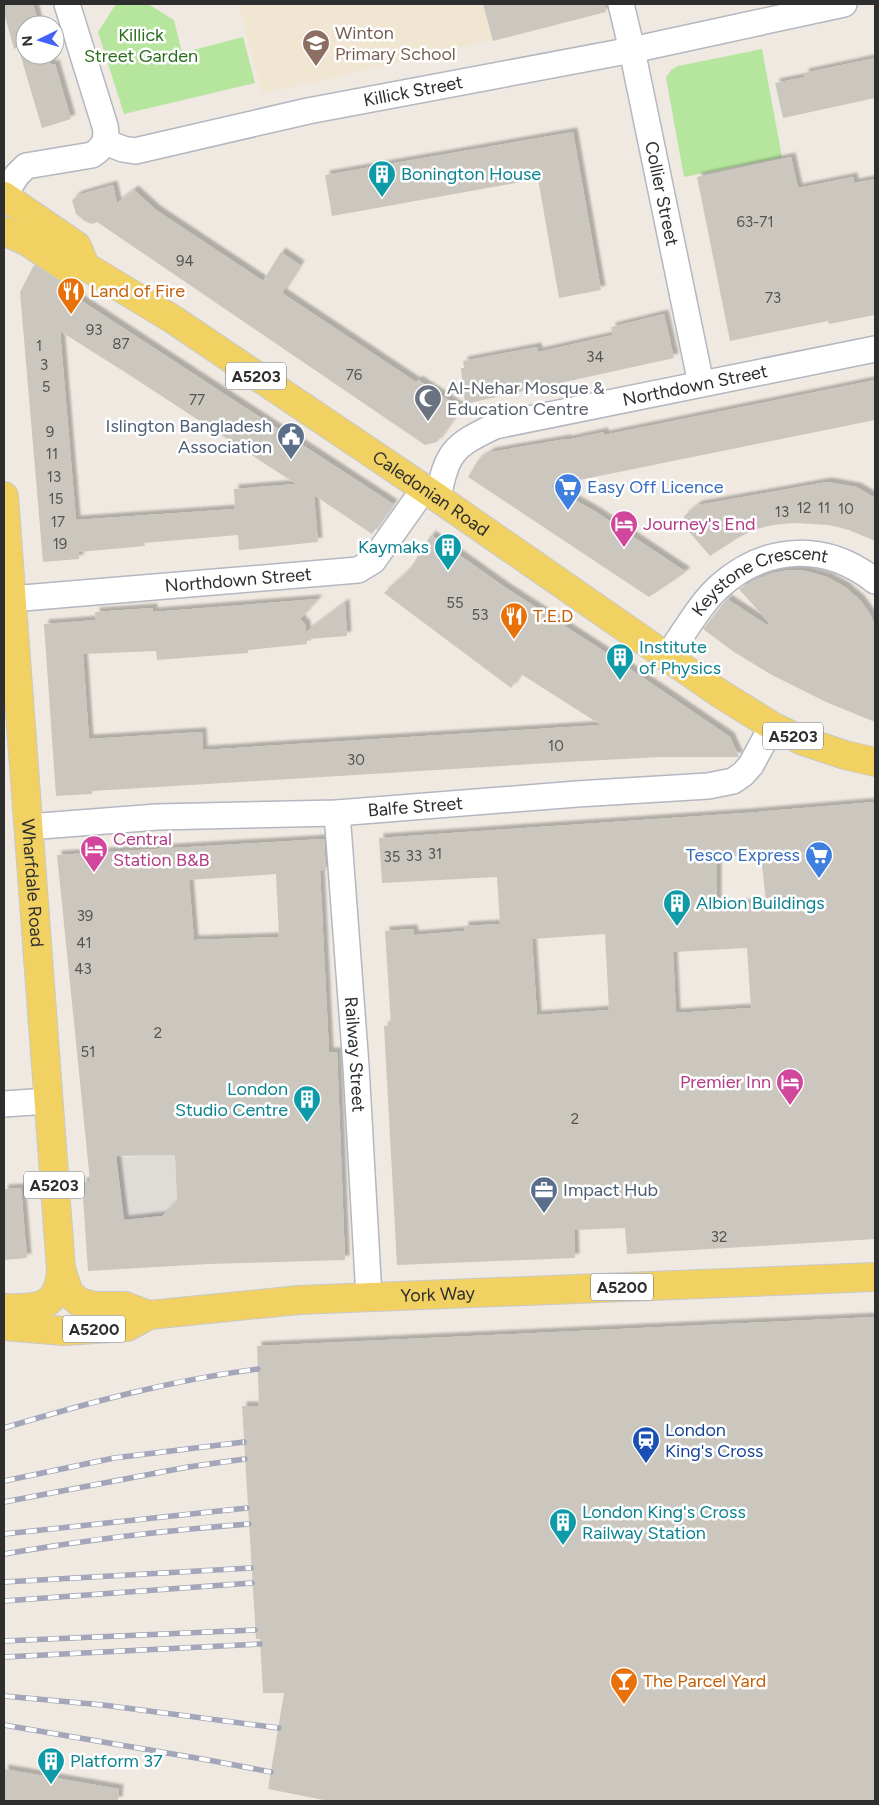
<svg xmlns="http://www.w3.org/2000/svg" width="879" height="1805" font-family="Figtree,sans-serif">
	<style>
		.education { fill: #f0e6d1 }
		.green { fill: #b6e59e }
		.plaza { fill: #dfdcd8 }
		.building { fill: #cbc7bf; fill-rule: evenodd; filter: url(#shadow) }
		.lines { fill: none; stroke-linecap: round; stroke-linejoin: round }
		.street-casing { stroke: #b4b7c1; stroke-width: 28 }
		.primary-casing { stroke: #c9c9c9; stroke-width: 30 }
		.street { stroke: #fff; stroke-width: 25 }
		.primary { stroke: #f2d163; stroke-width: 28 }
		.rail-casing { stroke: #a3a6b8; stroke-width: 5.5 }
		.rail { stroke: #fff; stroke-width: 4; stroke-dasharray: 11; stroke-linecap: butt }
		.labels { text-anchor: middle; stroke-width: 5; stroke-linejoin: round; paint-order: stroke }
		.number-label { font-size: 15px; fill: #555452 }
		.shield { fill: #fff; stroke: #6d6d6d; stroke-width: 1 }
		.shield-label { font-size: 16px; font-weight: bold; fill: #2e2e2e }
		.education-label { font-size: 18px; fill: #785e54; stroke: #fff; text-anchor: start }
		.park-label { font-size: 18px; fill: #2c6e1b; stroke: #fff }
		.street-label { font-size: 18px; fill: #2e2e2e; stroke: #fff }
		.culture-label { font-size: 18px; fill: #0d838f; stroke: #fff; text-anchor: start }
		.food-label { font-size: 18px; fill: #c56008; stroke: #fff; text-anchor: start }
		.worship-label { font-size: 18px; fill: #5b616d; stroke: #fff; text-anchor: start }
		.service-label { font-size: 18px; fill: #4e5e75; stroke: #fff; text-anchor: end }
		.shop-label { font-size: 18px; fill: #366cbe; stroke: #fff; text-anchor: start }
		.hotel-label { font-size: 18px; fill: #b23c85; stroke: #fff; text-anchor: start }
		.transit-label { font-size: 18px; fill: #164399; stroke: #fff; text-anchor: start }
	</style>
	<defs>
		<filter id="shadow"><feDropShadow dx="4.5" dy="-4.5" stdDeviation="1" flood-color="#0004"/></filter>
	</defs>
	<rect width="100%" height="100%" fill="#efe9e1"/>
	<path class="education" d="M 239,4 L 590,4 L 593,16 L 262,94 Z"/>
	<g class="green">
		<path d="M 116,4 L 148,4 L 174,20 L 182,53 L 243,37 L 255,83 L 124,114 L 98,32 Z"/>
		<path d="M 762,49 L 782,157 L 684,177 L 666,78 L 671,70 L 678,66 Z"/>
	</g>
	<path class="plaza" d="M 175,1155 L 177,1201 L 161,1217 L 124,1220 L 116,1157 Z"/>
	<g class="building">
		<path d="M 4,4 L 33,4 L 39,25 L 25,25 L 25,55 L 48,55 L 51,65 L 55,64 L 71,119 L 42,128 L 18,47 L 14,49 L 4,13 Z"/>
		<path d="M 483,4 L 605,4 L 606,12 L 493,41 Z"/>
		<path d="M 875,58 L 875,98 L 783,118 L 775,83 L 805,77 L 804,73 Z"/>
		<path d="M 573,132 L 601,290 L 559,298 L 538,179 L 332,216 L 325,175 Z"/>
		<path d="M 791,157 L 798,188 L 853,177 L 854,183 L 875,179 L 875,315 L 829,324 L 828,321 L 730,341 L 697,177 Z"/>
		<path d="M 113,185 L 117,203 L 134,190 L 156,210 L 263,281 L 281,252 L 300,265 L 282,293 L 416,382 L 418,380 L 461,408 L 437,442 L 425,445 L 97,222 L 93,224 L 86,222 L 76,214 L 72,200 L 78,195 Z"/>
		<path d="M 34,265 L 60,281 L 70,288 L 68,292 L 114,322 L 393,504 L 372,534 L 314,495 L 318,542 L 239,550 L 238,535 L 144,543 L 145,546 L 79,552 L 79,559 L 43,562 L 20,292 ZM 60,331 L 134,378 L 296,484 L 234,489 L 235,509 L 76,520 Z"/>
		<path d="M 664,314 L 674,358 L 465,404 L 461,368 L 464,368 L 463,361 L 537,347 L 538,352 L 613,335 L 611,327 Z"/>
		<path d="M 875,380 L 875,420 L 550,486 L 596,512 L 686,572 L 649,597 L 468,477 L 478,460 L 491,452 L 566,439 L 567,440 L 604,432 L 604,435 Z"/>
		<path d="M 827,482 L 856,487 L 875,498 L 875,541 L 849,530 L 829,525 L 793,523 L 773,525 L 753,530 L 736,539 L 710,556 L 684,526 L 684,516 L 698,505 Z"/>
		<path d="M 431,535 L 506,588 L 608,654 L 730,737 L 739,757 L 660,757 L 566,762 L 92,791 L 92,794 L 56,796 L 44,624 L 96,620 L 95,612 L 153,608 L 153,612 L 318,599 L 300,619 L 306,625 L 306,632 L 345,603 L 347,636 L 307,639 L 307,644 L 248,650 L 248,653 L 157,660 L 156,651 L 83,654 L 89,739 L 202,732 L 203,750 L 601,725 L 521,674 L 511,688 L 384,593 L 410,569 Z"/>
		<path d="M 789,570 L 806,571 L 827,577 L 845,587 L 860,600 L 870,614 L 875,625 L 875,722 L 826,702 L 770,674 L 734,652 L 703,629 L 727,599 L 767,625 L 769,623 L 739,589 L 757,579 L 773,573 Z"/>
		<path d="M 875,802 L 875,1239 L 627,1254 L 625,1228 L 574,1230 L 575,1258 L 397,1265 L 384,1026 L 391,1025 L 385,931 L 413,929 L 414,935 L 464,931 L 464,926 L 500,924 L 497,877 L 382,883 L 379,838 L 745,813 ZM 761,855 L 766,903 L 717,905 L 717,857 ZM 605,934 L 609,1010 L 537,1015 L 532,939 ZM 747,948 L 751,1008 L 676,1013 L 673,952 Z"/>
		<path d="M 324,839 L 326,871 L 320,871 L 329,1052 L 337,1052 L 345,1260 L 208,1264 L 88,1271 L 82,1182 L 90,1181 L 57,855 ZM 276,874 L 279,937 L 194,940 L 189,880 ZM 175,1155 L 177,1201 L 162,1216 L 124,1220 L 116,1156 Z"/>
		<path d="M 21,1188 L 27,1258 L 4,1260 L 4,1189 Z"/>
		<path d="M 875,1317 L 875,1801 L 329,1801 L 268,1789 L 284,1693 L 263,1693 L 260,1639 L 256,1639 L 242,1406 L 259,1406 L 257,1346 Z"/>
		<path d="M 4,1769 L 119,1789 L 118,1801 L 4,1801 Z"/>
	</g>
	<g class="lines">
		<g class="street-casing">
			<g id="street">
				<path id="s1" d="M 621,4 L 632,50 L 701,384"/>
				<path id="s2" d="M 105,142 L 123,149 L 135,151 L 308,111 L 632,50 L 844,4"/>
				<path d="M 4,195 L 17,175 L 26,166 L 92,155 C 103,148 108,140 105,126 L 67,4"/>
				<path id="s3" d="M 438,498 C 447,452 453,446 495,426 L 875,349"/>
				<path id="s4" d="M 11,599 L 358,570 L 373,561 L 424,489"/>
				<path id="s5" d="M 666,658 C 683,635 700,603 721,585 C 768,544 827,543 875,581"/>
				<path id="s6" d="M 337,813 L 356,1066 L 369,1297"/>
				<path id="s7" d="M 28,827 L 157,817 L 337,813 L 577,794 L 708,786 L 733,781 L 743,774 L 751,765 L 772,726"/>
				<path d="M 4,1104 L 48,1101"/>
			</g>
		</g>
		<g class="primary-casing">
			<g id="primary">
				<path id="s8" d="M 4,196 L 77,246 L 85,266 L 174,320 L 438,498 L 719,693 L 772,726 L 803,741 L 845,755 L 875,762"/>
				<path d="M 4,231 L 28,242 L 65,267 L 85,266"/>
				<path id="s9" d="M 4,496 L 61,1269 L 69,1293 L 79,1302 L 95,1306 L 125,1306 L 149,1315"/>
				<path d="M 4,1308 C 37,1309 59,1309 61,1269"/>
				<path id="s10" d="M 4,1326 L 64,1331 L 127,1327 L 149,1315 L 299,1300 L 875,1277"/>
			</g>
		</g>
		<use href="#street" class="street"/>
		<use href="#primary" class="primary"/>
		<g class="rail-casing">
			<g id="rail">
				<path d="M 4,1428 C 87,1403 172,1380 258,1369"/>
				<path d="M 4,1481 L 114,1458 L 244,1442"/>
				<path d="M 4,1502 L 188,1467 L 245,1459"/>
				<path d="M 4,1534 L 247,1508"/>
				<path d="M 4,1554 C 85,1540 167,1530 249,1524"/>
				<path d="M 4,1582 L 251,1568"/>
				<path d="M 4,1601 L 252,1583"/>
				<path d="M 4,1641 L 255,1630"/>
				<path d="M 4,1657 L 260,1644"/>
				<path d="M 4,1696 L 103,1705 L 279,1728"/>
				<path d="M 4,1725 L 208,1760 L 271,1772"/>
			</g>
		</g>
		<use href="#rail" class="rail"/>
	</g>
	<defs>
		<g id="school-pin" transform="scale(1.4375)"><path d="M0 17L-7.5 6A9.5 9.5 0 1 1 7.5 6Z" fill="#8d6e63" stroke="#fff"/><path d="M0-5L7-2L0 1L-7-2ZM-4 1L0 2.5L4 1V4Q0 6-4 4Z" fill="#fff"/></g>
		<g id="building-pin" transform="scale(1.4375)"><path d="M0 17L-7.5 6A9.5 9.5 0 1 1 7.5 6Z" fill="#0f9aa8" stroke="#fff"/><path d="M-4-6H4V6H1V3H-1V6H-4ZM-2.5-4.3h1.7v1.8h-1.7ZM.8-4.3h1.7v1.8H.8ZM-2.5-1h1.7V.8h-1.7ZM.8-1h1.7V.8H.8Z" fill="#fff"/></g>
		<g id="restaurant-pin" transform="scale(1.4375)"><path d="M0 17L-7.5 6A9.5 9.5 0 1 1 7.5 6Z" fill="#e8710a" stroke="#fff"/><path d="M-5-6h1v4h1v-4h1v4h1v-4h1v5L-1.5 .5V6h-2V.5L-5-1ZM5-6V6H3V1.5H1.5Q1.5-4 5-6Z" fill="#fff"/></g>
		<g id="mosque-pin" transform="scale(1.4375)"><path d="M0 17L-7.5 6A9.5 9.5 0 1 1 7.5 6Z" fill="#6b7280" stroke="#fff"/><path d="M3.5-4.9A6 6 0 1 0 3.5 4.9A5 5 0 1 1 3.5-4.9Z" fill="#fff"/></g>
		<g id="civic-pin" transform="scale(1.4375)"><path d="M0 17L-7.5 6A9.5 9.5 0 1 1 7.5 6Z" fill="#5c6f8a" stroke="#fff"/><path d="M-.6-6.5H3V-4.5H.6V-3L4-1V1h2V6H-6V1h2V-1L-.6-3ZM-1.2 2.5V6h2.4V2.5Z" fill="#fff"/></g>
		<g id="supermarket-pin" transform="scale(1.4375)"><path d="M0 17L-7.5 6A9.5 9.5 0 1 1 7.5 6Z" fill="#3f7fe0" stroke="#fff"/><path d="M-6-5.5h2.5l.6 2H6L4.5 2H-2.5L-4.4-4H-6ZM-1.5 3.2a1.3 1.3 0 1 0 .1 0ZM3 3.2a1.3 1.3 0 1 0 .1 0Z" fill="#fff"/></g>
		<g id="hotel-pin" transform="scale(1.4375)"><path d="M0 17L-7.5 6A9.5 9.5 0 1 1 7.5 6Z" fill="#d1479c" stroke="#fff"/><path d="M-6-4.5h1.5V1H6V5H4.5V3h-9V5H-6ZM-4 0a1.8 1.8 0 1 1 3.6 0ZM.5 0V-2.5h3Q6-2.5 6 0Z" fill="#fff"/></g>
		<g id="office-pin" transform="scale(1.4375)"><path d="M0 17L-7.5 6A9.5 9.5 0 1 1 7.5 6Z" fill="#5c6f8a" stroke="#fff"/><path d="M-6-3h4V-5.5h4V-3h4V5H-6ZM-1-4.5V-3h2v-1.5ZM-6 0V1H6V0Z" fill="#fff"/></g>
		<g id="station-pin" transform="scale(1.4375)"><path d="M0 17L-7.5 6A9.5 9.5 0 1 1 7.5 6Z" fill="#1a4fb4" stroke="#fff"/><path d="M-3-6H3Q5-6 5-4V2Q5 4 3 4L4.5 6H3L1.5 4h-3L-3 6H-4.5L-3 4Q-5 4-5 2V-4Q-5-6-3-6ZM-3.5-4v3h7v-3ZM-3.5 1v1.5H-2V1ZM2 1v1.5H3.5V1Z" fill="#fff"/></g>
		<g id="bar-pin" transform="scale(1.4375)"><path d="M0 17L-7.5 6A9.5 9.5 0 1 1 7.5 6Z" fill="#e8710a" stroke="#fff"/><path d="M-6-5H6L.8 .8V4.5H3.5V6h-7V4.5H-.8V.8Z" fill="#fff"/></g>
	</defs>
	<g fill-rule="evenodd">
		<use href="#school-pin" x="316" y="43"/>
		<use href="#building-pin" x="382" y="174"/>
		<use href="#restaurant-pin" x="71" y="291"/>
		<use href="#mosque-pin" x="428" y="398"/>
		<use href="#civic-pin" x="291" y="436"/>
		<use href="#supermarket-pin" x="568" y="487"/>
		<use href="#hotel-pin" x="624" y="524"/>
		<use href="#building-pin" x="448" y="547"/>
		<use href="#restaurant-pin" x="514" y="616"/>
		<use href="#building-pin" x="620" y="657"/>
		<use href="#hotel-pin" x="94" y="849"/>
		<use href="#supermarket-pin" x="819" y="855"/>
		<use href="#building-pin" x="677" y="903"/>
		<use href="#hotel-pin" x="790" y="1082"/>
		<use href="#building-pin" x="307" y="1099"/>
		<use href="#office-pin" x="544" y="1190"/>
		<use href="#station-pin" x="646" y="1440"/>
		<use href="#building-pin" x="563" y="1522"/>
		<use href="#bar-pin" x="624" y="1681"/>
		<use href="#building-pin" x="51" y="1761"/>
	</g>
	<g class="labels">
		<g class="number-label">
			<text x="755" y="227">63-71</text>
			<text x="185" y="266">94</text>
			<text x="773" y="303">73</text>
			<text x="94" y="335">93</text>
			<text x="121" y="349">87</text>
			<text x="39" y="351">1</text>
			<text x="595" y="362">34</text>
			<text x="44" y="370">3</text>
			<text x="354" y="380">76</text>
			<text x="46" y="392">5</text>
			<text x="197" y="405">77</text>
			<text x="50" y="437">9</text>
			<text x="52" y="459">11</text>
			<text x="54" y="482">13</text>
			<text x="56" y="504">15</text>
			<text x="804" y="513">12</text>
			<text x="824" y="513">11</text>
			<text x="846" y="514">10</text>
			<text x="782" y="517">13</text>
			<text x="58" y="527">17</text>
			<text x="60" y="549">19</text>
			<text x="455" y="608">55</text>
			<text x="480" y="620">53</text>
			<text x="556" y="751">10</text>
			<text x="356" y="765">30</text>
			<text x="435" y="859">31</text>
			<text x="414" y="861">33</text>
			<text x="392" y="862">35</text>
			<text x="85" y="921">39</text>
			<text x="84" y="948">41</text>
			<text x="83" y="974">43</text>
			<text x="158" y="1038">2</text>
			<text x="88" y="1057">51</text>
			<text x="575" y="1124">2</text>
			<text x="719" y="1242">32</text>
		</g>
		<g class="shield">
			<rect x="226" y="362.5" width="60" height="27" rx="4"/>
			<rect x="763" y="722.5" width="60" height="27" rx="4"/>
			<rect x="24" y="1171.5" width="60" height="27" rx="4"/>
			<rect x="591" y="1273.5" width="62" height="27" rx="4"/>
			<rect x="63" y="1315.5" width="62" height="27" rx="4"/>
		</g>
		<g class="shield-label">
			<text x="256" y="382">A5203</text>
			<text x="793" y="742">A5203</text>
			<text x="54" y="1191">A5203</text>
			<text x="622" y="1293">A5200</text>
			<text x="94" y="1335">A5200</text>
		</g>
		<g class="education-label">
			<text x="335" y="39">Winton<tspan x="335" dy="21">Primary School</tspan></text>
		</g>
		<g class="park-label">
			<text x="141" y="41">Killick<tspan x="141" dy="21">Street Garden</tspan></text>
		</g>
		<g class="street-label">
			<text dy="6" stroke="none"><textPath href="#s2" startOffset="316">Killick Street</textPath></text>
			<text dy="6" stroke="none"><textPath href="#s1" startOffset="194">Collier Street</textPath></text>
			<text dy="6" stroke="none"><textPath href="#s3" startOffset="302">Northdown Street</textPath></text>
			<text dy="6" stroke="none"><textPath href="#s8" startOffset="524">Caledonian Road</textPath></text>
			<text dy="6" stroke="none"><textPath href="#s4" startOffset="228">Northdown Street</textPath></text>
			<text dy="6" stroke="none"><textPath href="#s5" startOffset="130">Keystone Crescent</textPath></text>
			<text dy="6" stroke="none"><textPath href="#s7" startOffset="388">Balfe Street</textPath></text>
			<text dy="6" stroke="none"><textPath href="#s9" startOffset="388">Wharfdale Road</textPath></text>
			<text dy="6" stroke="none"><textPath href="#s6" startOffset="242">Railway Street</textPath></text>
			<text dy="6" stroke="none"><textPath href="#s10" startOffset="438">York Way</textPath></text>
		</g>
		<g class="culture-label">
			<text x="401" y="180">Bonington House</text>
			<text x="429" y="553" text-anchor="end">Kaymaks</text>
			<text x="639" y="653">Institute<tspan x="639" dy="21">of Physics</tspan></text>
			<text x="696" y="909">Albion Buildings</text>
			<text x="288" y="1095" text-anchor="end">London<tspan x="288" dy="21">Studio Centre</tspan></text>
			<text x="582" y="1518">London King's Cross<tspan x="582" dy="21">Railway Station</tspan></text>
			<text x="70" y="1767">Platform 37</text>
		</g>
		<g class="food-label">
			<text x="90" y="297">Land of Fire</text>
			<text x="533" y="622">T.E.D</text>
			<text x="643" y="1687">The Parcel Yard</text>
		</g>
		<g class="worship-label">
			<text x="447" y="394">Al-Nehar Mosque &amp;<tspan x="447" dy="21">Education Centre</tspan></text>
		</g>
		<g class="service-label">
			<text x="272" y="432">Islington Bangladesh<tspan x="272" dy="21">Association</tspan></text>
			<text x="563" y="1196" text-anchor="start">Impact Hub</text>
		</g>
		<g class="shop-label">
			<text x="587" y="493">Easy Off Licence</text>
			<text x="800" y="861" text-anchor="end">Tesco Express</text>
		</g>
		<g class="hotel-label">
			<text x="643" y="530">Journey's End</text>
			<text x="113" y="845">Central<tspan x="113" dy="21">Station B&amp;B</tspan></text>
			<text x="771" y="1088" text-anchor="end">Premier Inn</text>
		</g>
		<g class="transit-label">
			<text x="665" y="1436">London<tspan x="665" dy="21">King's Cross</tspan></text>
		</g>
	</g>
	<rect width="879" height="1805" fill="none" stroke="#2e2e2e" stroke-width="10"/>
	<g transform="translate(40 40) rotate(265)"><circle r="24" fill="#ffffff" stroke="#ababab"/>
	<path d="M0-4L9 19L0 12L-9 19Z" fill="#4264fb"/>
	<text y="-8" font-size="14" font-weight="bold" text-anchor="middle" fill="#2e2e2e">N</text>
	</g>
</svg>
